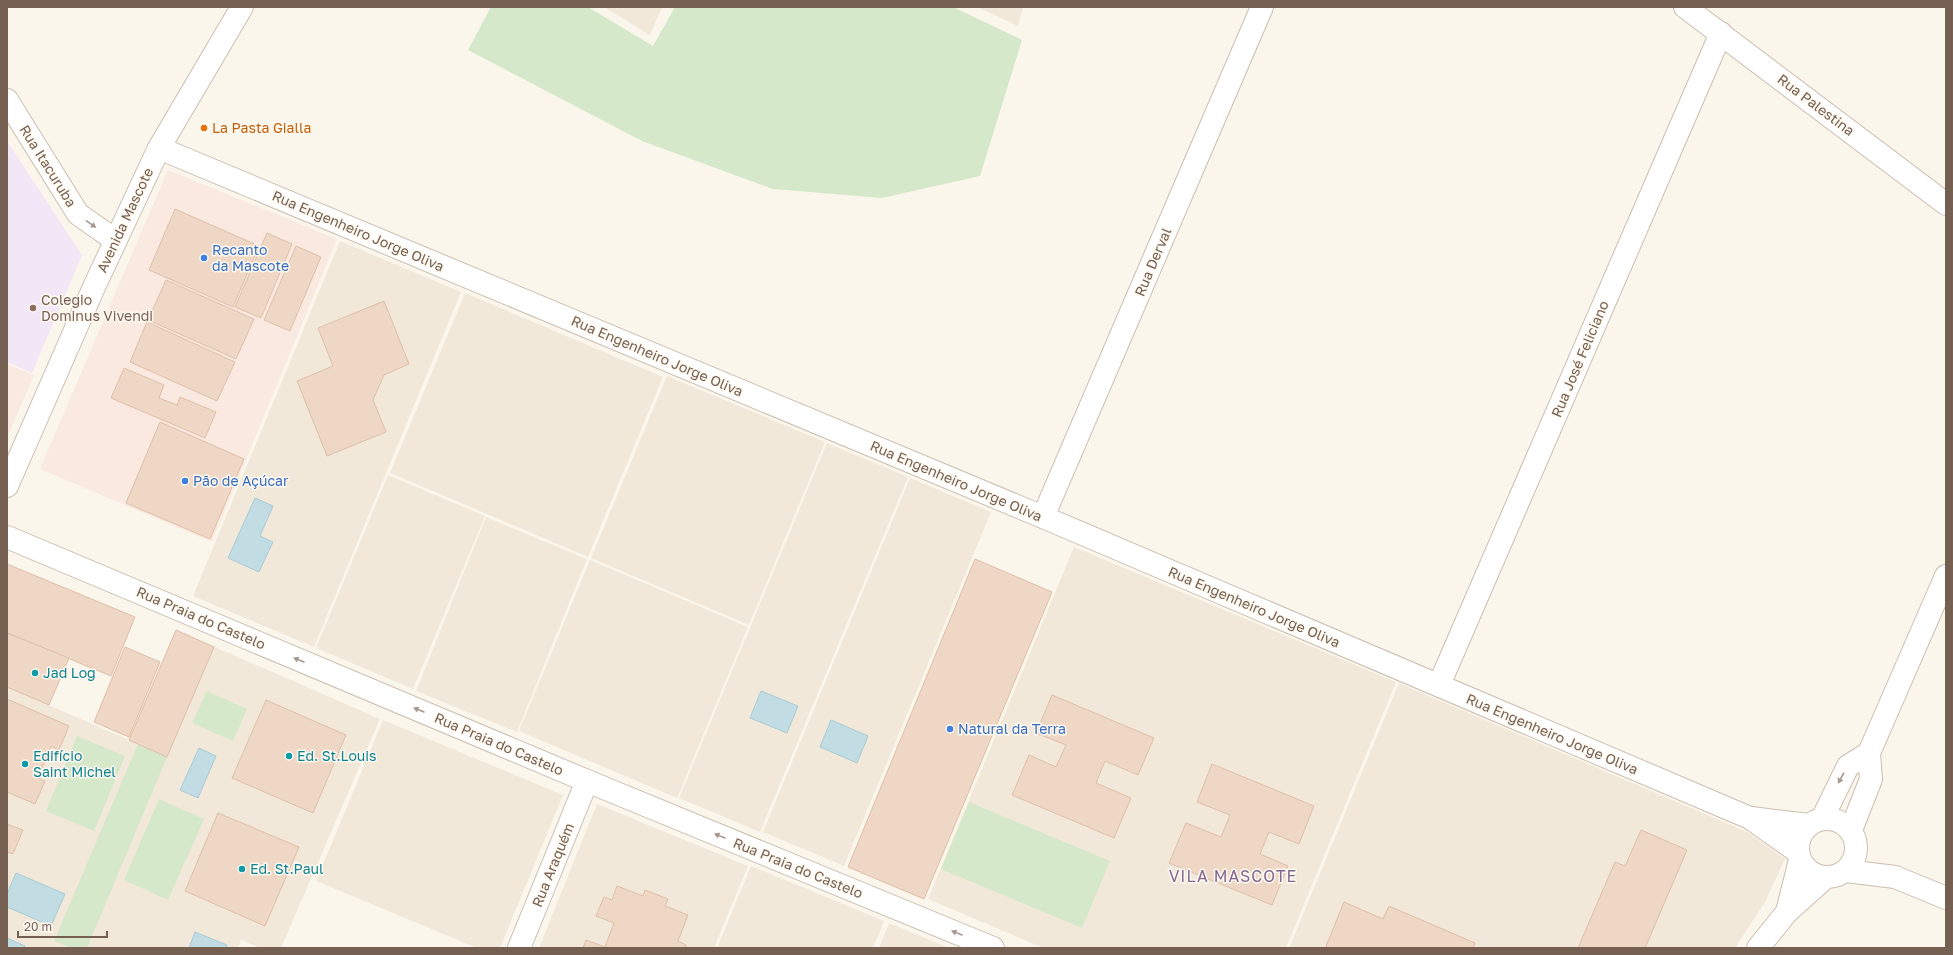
<svg xmlns="http://www.w3.org/2000/svg" width="1953" height="955" font-family="'Golos Text',sans-serif">
	<style>
		.residential { fill: #f2e8da }
		.commercial { fill: #fae9e0 }
		.education { fill: #f2e7f7 }
		.green { fill: #d5e8ca }
		.water { fill: #c1dce3; stroke: #a8cbd4 }
		.building { fill: #eed7c5; stroke: #dfbfa7 }
		.lines { fill: none; stroke-linecap: round; stroke-linejoin: round }
		.minor-casing { stroke: #ccbeb2; stroke-width: 24 }
		.minor { stroke: #fff; stroke-width: 22 }
		.oneway { fill: #a5978d }
		.food-dot { fill: #e8710a; stroke: #fef9f1; stroke-width: 1.5 }
		.shop-dot { fill: #3f7fe0; stroke: #fef9f1; stroke-width: 1.5 }
		.education-dot { fill: #8d6e63; stroke: #fef9f1; stroke-width: 1.5 }
		.culture-dot { fill: #0f9aa8; stroke: #fef9f1; stroke-width: 1.5 }
		.labels { text-anchor: middle; stroke-width: 3; stroke-linejoin: round; paint-order: stroke }
		.street-label { font-size: 14px; fill: #745f50; stroke: #fef9f1 }
		.food-label { font-size: 14px; fill: #c56008; stroke: #fef9f1; text-anchor: start }
		.shop-label { font-size: 14px; fill: #366cbe; stroke: #fef9f1; text-anchor: start }
		.education-label { font-size: 14px; fill: #785e54; stroke: #fef9f1; text-anchor: start }
		.culture-label { font-size: 14px; fill: #0d838f; stroke: #fef9f1; text-anchor: start }
		.quarter-label { font-size: 16px; letter-spacing: 1px; fill: #84688f; stroke: #fef9f1 }
	</style>
	<rect width="100%" height="100%" fill="#fbf6eb"/>
	<g class="residential">
		<path d="M 604,7 L 662,7 L 650,35 Z"/>
		<path d="M 977,7 L 1023,7 L 1018,26 Z"/>
		<path d="M 340,241 L 461,292 L 314,647 L 193,596 Z"/>
		<path d="M 465,293 L 663,377 L 588,557 L 390,473 Z"/>
		<path d="M 667,376 L 825,442 L 749,625 L 591,558 Z"/>
		<path d="M 827,443 L 908,477 L 760,832 L 679,798 Z"/>
		<path d="M 388,475 L 485,516 L 413,689 L 316,648 Z"/>
		<path d="M 910,478 L 991,512 L 844,866 L 763,832 Z"/>
		<path d="M 486,517 L 587,559 L 517,732 L 416,691 Z"/>
		<path d="M 1074,547 L 1396,682 L 1286,948 L 1043,948 L 928,899 Z"/>
		<path d="M 590,560 L 748,627 L 677,798 L 519,731 Z"/>
		<path d="M 176,630 L 380,719 L 281,948 L 260,948 L 241,940 L 238,948 L 7,948 L 7,687 L 129,740 Z"/>
		<path d="M 1399,683 L 1747,832 L 1785,859 L 1765,902 L 1735,948 L 1289,948 Z"/>
		<path d="M 383,720 L 563,795 L 500,948 L 477,948 L 316,881 Z"/>
		<path d="M 597,804 L 748,866 L 714,948 L 539,948 Z"/>
		<path d="M 751,866 L 884,921 L 873,948 L 717,948 Z"/>
		<path d="M 889,923 L 949,948 L 879,948 Z"/>
	</g>
	<g class="commercial">
		<path d="M 168,170 L 337,239 L 212,542 L 40,469 Z"/>
		<path d="M 7,364 L 34,375 L 7,438 Z"/>
	</g>
	<path class="education" d="M 7,141 L 82,255 L 32,373 L 7,362 Z"/>
	<g class="green">
		<path d="M 491,7 L 588,7 L 653,46 L 675,7 L 953,7 L 1022,40 L 980,176 L 882,198 L 773,189 L 642,141 L 468,50 Z"/>
		<path d="M 207,691 L 247,709 L 233,741 L 192,723 Z"/>
		<path d="M 77,736 L 125,756 L 94,831 L 46,811 Z"/>
		<path d="M 138,744 L 167,757 L 87,948 L 71,948 L 54,941 Z"/>
		<path d="M 159,799 L 204,819 L 168,900 L 124,880 Z"/>
		<path d="M 969,802 L 1110,861 L 1082,928 L 941,869 Z"/>
	</g>
	<g class="water">
		<path d="M 255,498 L 273,506 L 260,536 L 273,542 L 259,572 L 228,558 Z"/>
		<path d="M 761,691 L 798,706 L 787,733 L 750,718 Z"/>
		<path d="M 831,720 L 868,736 L 857,763 L 820,747 Z"/>
		<path d="M 199,748 L 216,756 L 198,798 L 180,790 Z"/>
		<path d="M 16,873 L 65,894 L 51,926 L 7,907 L 7,894 Z"/>
		<path d="M 195,932 L 227,945 L 226,948 L 189,948 Z"/>
		<path d="M 7,938 L 25,946 L 24,948 L 7,948 Z"/>
	</g>
	<g class="building">
		<path d="M 175,209 L 259,246 L 233,307 L 149,270 Z"/>
		<path d="M 267,233 L 292,244 L 261,318 L 235,307 Z"/>
		<path d="M 296,246 L 321,257 L 290,331 L 264,320 Z"/>
		<path d="M 166,280 L 254,319 L 236,359 L 148,320 Z"/>
		<path d="M 384,301 L 409,364 L 384,375 L 373,400 L 386,432 L 327,456 L 297,381 L 333,366 L 318,328 Z"/>
		<path d="M 147,322 L 235,362 L 217,401 L 130,362 Z"/>
		<path d="M 124,368 L 164,385 L 159,398 L 177,405 L 180,397 L 216,412 L 205,438 L 111,398 Z"/>
		<path d="M 160,422 L 244,459 L 210,539 L 126,503 Z"/>
		<path d="M 975,559 L 1052,592 L 924,899 L 848,867 Z"/>
		<path d="M 7,564 L 135,617 L 111,676 L 7,633 Z"/>
		<path d="M 176,630 L 214,647 L 167,757 L 129,740 Z"/>
		<path d="M 7,633 L 69,658 L 49,705 L 7,687 Z"/>
		<path d="M 125,647 L 160,662 L 129,737 L 94,722 Z"/>
		<path d="M 1052,695 L 1154,738 L 1138,775 L 1105,761 L 1096,783 L 1131,798 L 1114,838 L 1012,795 L 1029,755 L 1056,767 L 1066,745 L 1036,733 Z"/>
		<path d="M 7,699 L 69,726 L 59,750 L 51,746 L 38,778 L 45,781 L 35,804 L 7,792 Z"/>
		<path d="M 266,700 L 346,735 L 313,813 L 232,778 Z"/>
		<path d="M 1212,764 L 1314,806 L 1299,844 L 1269,832 L 1260,854 L 1288,866 L 1272,905 L 1169,863 L 1186,823 L 1221,837 L 1230,815 L 1197,802 Z"/>
		<path d="M 218,813 L 299,847 L 265,926 L 185,891 Z"/>
		<path d="M 7,824 L 23,830 L 13,854 L 7,852 Z"/>
		<path d="M 1641,830 L 1687,850 L 1645,948 L 1578,948 L 1615,862 L 1625,866 Z"/>
		<path d="M 617,886 L 643,896 L 645,890 L 668,899 L 665,906 L 688,915 L 678,941 L 686,945 L 685,948 L 583,948 L 586,940 L 605,947 L 614,923 L 596,916 L 604,897 L 612,900 Z"/>
		<path d="M 1344,902 L 1383,919 L 1389,906 L 1475,943 L 1473,948 L 1329,948 L 1326,946 Z"/>
	</g>
	<g class="lines">
		<g class="minor-casing">
			<g id="minor">
				<path d="M 1685,7 L 1946,204"/>
				<path d="M 7,100 L 78,214 L 115,240"/>
				<path d="M 159,148 L 1043,517 L 1750,818 L 1798,852"/>
				<path d="M 7,486 L 94,287 L 159,148 L 242,7"/>
				<path d="M 1043,517 L 1262,7"/>
				<path d="M 7,537 L 587,781 L 993,948"/>
				<path d="M 1439,685 L 1721,33"/>
				<path d="M 1751,818 L 1809,825"/>
				<path d="M 1822,819 L 1848,766 L 1869,753"/>
				<circle cx="1827" cy="848" r="29"/>
				<path d="M 1851,830 L 1871,779 L 1869,753 L 1946,576"/>
				<path d="M 1846,871 L 1895,877 L 1946,898"/>
				<path d="M 1787,912 L 1800,860"/>
				<path d="M 519,948 L 587,781"/>
				<path d="M 1758,948 L 1787,912 L 1826,877"/>
			</g>
		</g>
		<use href="#minor" class="minor"/>
	</g>
	<defs><path id="oneway-solid" d="M-6-.8H1V-3.2L6.5 0L1 3.2V.8H-6Z"/></defs>
	<g class="oneway">
		<use href="#oneway-solid" transform="translate(91 224) rotate(34)"/>
		<use href="#oneway-solid" transform="translate(299 660) rotate(-157)"/>
		<use href="#oneway-solid" transform="translate(419 710) rotate(-157)"/>
		<use href="#oneway-solid" transform="translate(1841 778) rotate(119)"/>
		<use href="#oneway-solid" transform="translate(720 836) rotate(-158)"/>
		<use href="#oneway-solid" transform="translate(957 933) rotate(-158)"/>
	</g>
	<circle class="food-dot" cx="204" cy="128" r="4"/>
	<g class="shop-dot">
		<circle cx="204" cy="258" r="4"/>
		<circle cx="185" cy="481" r="4"/>
		<circle cx="950" cy="729" r="4"/>
	</g>
	<circle class="education-dot" cx="33" cy="308" r="4"/>
	<g class="culture-dot">
		<circle cx="35" cy="673" r="4"/>
		<circle cx="289" cy="756" r="4"/>
		<circle cx="25" cy="764" r="4"/>
		<circle cx="242" cy="869" r="4"/>
	</g>
	<g class="labels">
		<g class="street-label">
			<text transform="translate(1816 105) rotate(37)" y="5">Rua Palestina</text>
			<text transform="translate(48 166) rotate(58)" y="5">Rua Itacuruba</text>
			<text transform="translate(125 220) rotate(-65)" y="5">Avenida Mascote</text>
			<text transform="translate(358 231) rotate(23)" y="5">Rua Engenheiro Jorge Oliva</text>
			<text transform="translate(1153 262) rotate(-67)" y="5">Rua Derval</text>
			<text transform="translate(657 356) rotate(23)" y="5">Rua Engenheiro Jorge Oliva</text>
			<text transform="translate(1580 359) rotate(-67)" y="5">Rua José Feliciano</text>
			<text transform="translate(956 481) rotate(23)" y="5">Rua Engenheiro Jorge Oliva</text>
			<text transform="translate(1254 607) rotate(23)" y="5">Rua Engenheiro Jorge Oliva</text>
			<text transform="translate(201 618) rotate(23)" y="5">Rua Praia do Castelo</text>
			<text transform="translate(1552 734) rotate(23)" y="5">Rua Engenheiro Jorge Oliva</text>
			<text transform="translate(499 744) rotate(23)" y="5">Rua Praia do Castelo</text>
			<text transform="translate(553 865) rotate(-68)" y="5">Rua Araquém</text>
			<text transform="translate(798 868) rotate(22)" y="5">Rua Praia do Castelo</text>
		</g>
		<g class="food-label">
			<text x="212" y="133">La Pasta Gialla</text>
		</g>
		<g class="shop-label">
			<text x="212" y="255">Recanto<tspan x="212" dy="16">da Mascote</tspan></text>
			<text x="193" y="486">Pão de Açúcar</text>
			<text x="958" y="734">Natural da Terra</text>
		</g>
		<g class="education-label">
			<text x="41" y="305">Colegio<tspan x="41" dy="16">Dominus Vivendi</tspan></text>
		</g>
		<g class="culture-label">
			<text x="43" y="678">Jad Log</text>
			<text x="33" y="761">Edifício<tspan x="33" dy="16">Saint Michel</tspan></text>
			<text x="297" y="761">Ed. St.Louis</text>
			<text x="250" y="874">Ed. St.Paul</text>
		</g>
		<g class="quarter-label">
			<text x="1233" y="882">VILA MASCOTE</text>
		</g>
	</g>
	<rect width="1953" height="955" fill="none" stroke="#745f50" stroke-width="16"/>
	<path d="M18 931v6h89v-6" fill="none" stroke="#745f50" stroke-width="2"/>
	<text x="24" y="931" font-size="12" fill="#745f50" stroke="#fef9f1" stroke-width="3" paint-order="stroke">20 m</text>
</svg>
